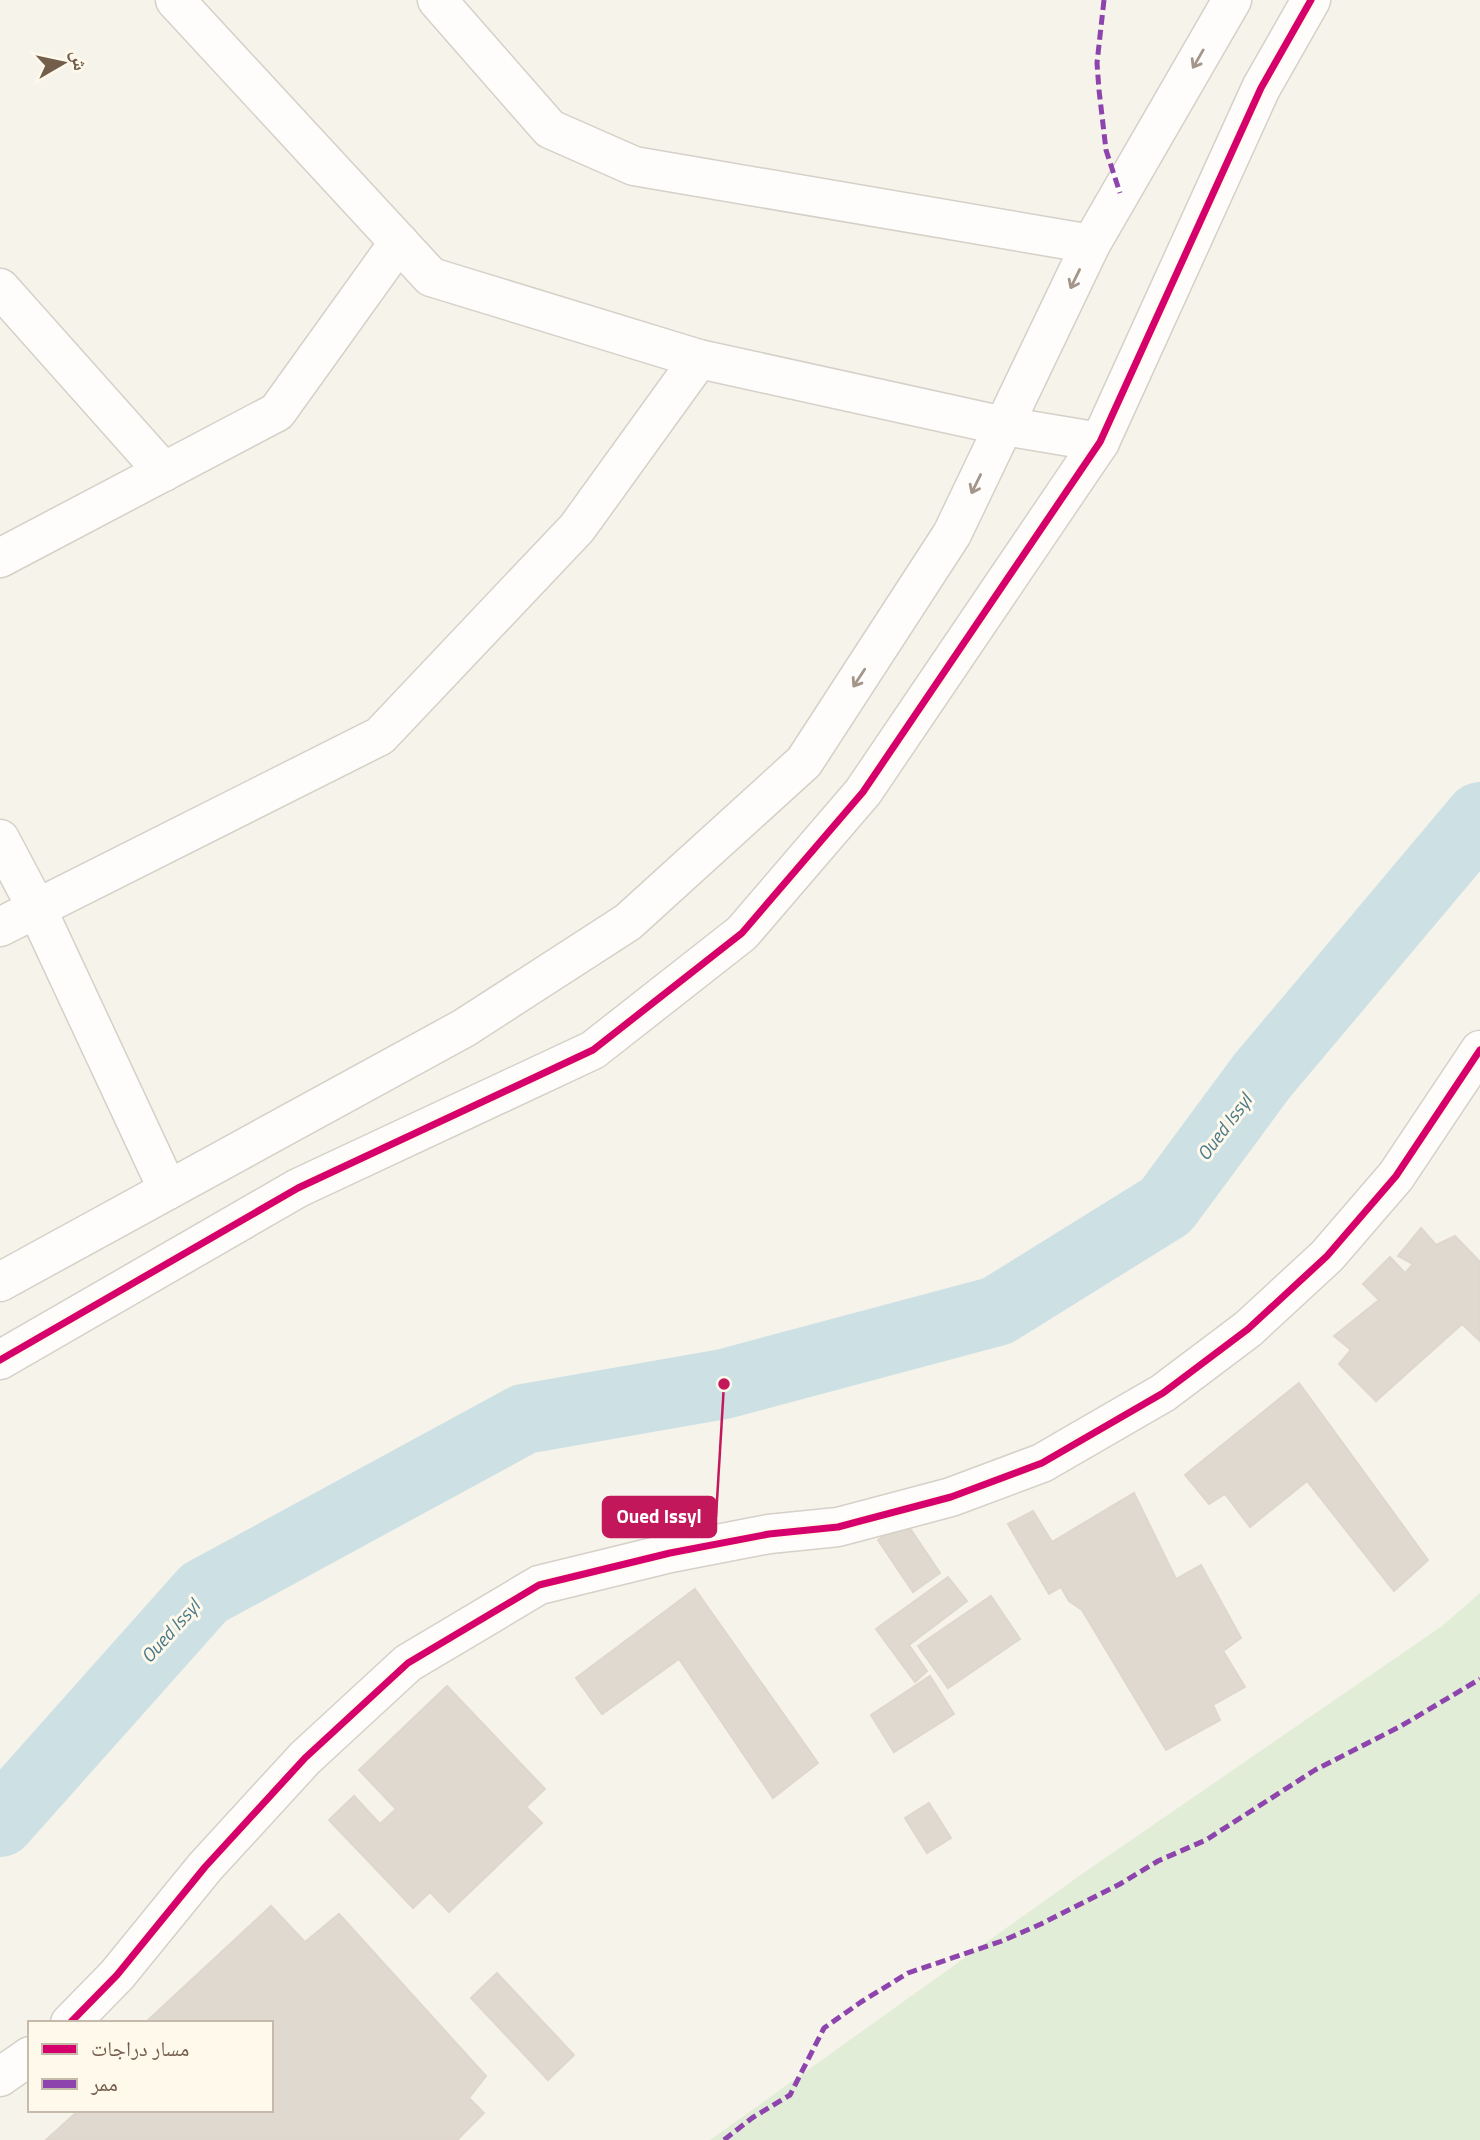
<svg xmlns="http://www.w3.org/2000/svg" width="1480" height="2140" font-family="'Titillium Web','Noto Naskh Arabic',sans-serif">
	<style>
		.green { fill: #e1edd6 }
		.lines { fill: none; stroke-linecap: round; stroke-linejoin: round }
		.river { stroke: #cde1e5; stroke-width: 70 }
		.building { fill: #e0d9d0; stroke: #dfd7cd; stroke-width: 2 }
		.street-casing { stroke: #d5d0c8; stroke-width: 41 }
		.street { stroke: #fefdfc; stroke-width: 38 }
		.quiet { stroke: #8e44ad; stroke-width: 5; stroke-dasharray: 10 5; stroke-linecap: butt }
		.cycleway-casing { stroke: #fef9eb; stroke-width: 11 }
		.cycleway { stroke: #d6006c; stroke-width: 7 }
		.oneway { stroke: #a4968a }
		.labels { text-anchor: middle; stroke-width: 6; stroke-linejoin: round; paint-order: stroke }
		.water-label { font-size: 19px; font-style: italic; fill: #4a798b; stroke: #fef9eb }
		.leader { fill: none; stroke: #c2185b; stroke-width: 2.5 }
		.callout-dot { fill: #c2185b; stroke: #fef9eb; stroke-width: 2.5 }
		.callout { fill: #c2185b; stroke: #c2185b; stroke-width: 2.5 }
		.callout-label { font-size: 19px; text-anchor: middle; font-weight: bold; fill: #fff }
	</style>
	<rect width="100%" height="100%" fill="#f6f3ea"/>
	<path class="green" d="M 1480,1593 L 1480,2140 L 710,2140 L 1082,1874 L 1442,1626 Z"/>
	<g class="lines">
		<path class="river" d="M 0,1822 L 204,1593 L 524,1419 L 724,1384 L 997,1311 L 1166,1206 L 1262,1076 L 1480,817"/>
	</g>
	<g class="building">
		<path d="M 1421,1228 L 1436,1245 L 1455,1236 L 1480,1262 L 1480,1341 L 1462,1324 L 1376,1401 L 1339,1364 L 1351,1350 L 1334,1336 L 1379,1300 L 1363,1284 L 1390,1257 L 1405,1273 L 1413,1264 L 1398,1256 Z"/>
		<path d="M 1299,1383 L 1428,1560 L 1394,1591 L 1307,1481 L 1250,1527 L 1225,1494 L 1209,1504 L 1185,1475 Z"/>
		<path d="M 1134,1493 L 1176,1579 L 1201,1565 L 1241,1638 L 1223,1651 L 1245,1687 L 1213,1705 L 1220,1720 L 1166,1750 L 1082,1610 L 1069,1601 L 1061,1587 L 1049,1594 L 1008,1524 L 1033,1511 L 1052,1542 Z"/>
		<path d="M 905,1521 L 940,1573 L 913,1592 L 878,1540 Z"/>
		<path d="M 948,1577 L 967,1601 L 909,1645 L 927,1671 L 915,1682 L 876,1629 Z"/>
		<path d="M 695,1589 L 818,1763 L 773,1798 L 679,1659 L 602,1714 L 576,1678 Z"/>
		<path d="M 991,1596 L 1020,1639 L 948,1688 L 918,1646 Z"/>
		<path d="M 930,1676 L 954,1714 L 894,1752 L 871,1715 Z"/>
		<path d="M 447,1686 L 545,1789 L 526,1807 L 542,1823 L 449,1912 L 430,1892 L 413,1908 L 329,1820 L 354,1796 L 380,1824 L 396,1809 L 359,1770 Z"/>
		<path d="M 929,1803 L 951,1838 L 927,1853 L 905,1818 Z"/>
		<path d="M 271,1906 L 305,1942 L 339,1914 L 486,2076 L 469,2098 L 484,2113 L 457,2140 L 46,2140 L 79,2110 L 271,2110 L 271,2023 L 145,2023 Z"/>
		<path d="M 497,1973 L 574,2055 L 548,2080 L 471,1998 Z"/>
	</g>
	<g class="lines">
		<g class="street-casing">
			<g id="street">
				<path d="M 175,0 L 431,277 L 699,359 L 1004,426 L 1100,442"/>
				<path d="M 437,0 L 550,129 L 634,166 L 1091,244"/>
				<path d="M 0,288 L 164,472"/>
				<path d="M 0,558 L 277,412 L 399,242"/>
				<path d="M 0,839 L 36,907 L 168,1190"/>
				<path d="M 0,927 L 380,736 L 577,528 L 699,359"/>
				<path d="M 0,1282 L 464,1028 L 628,922 L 804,762 L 952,534 L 1091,244 L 1232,0"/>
				<path d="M 0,1360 L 298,1188 L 593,1050 L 742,933 L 863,792 L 1100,442 L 1261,88 L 1311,0"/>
				<path d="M 70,2023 L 117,1975 L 205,1867 L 305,1758 L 408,1663 L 539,1585 L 670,1553 L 769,1534 L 838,1527 L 951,1497 L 1042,1463 L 1163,1393 L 1248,1329 L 1327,1256 L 1396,1176 L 1480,1050"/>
				<path d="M 0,2077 L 30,2056"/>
			</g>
		</g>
		<use href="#street" class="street"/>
		<g class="quiet">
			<path d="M 1104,0 L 1097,63 L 1099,90 L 1106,150 L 1120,193"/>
			<path d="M 724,2140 L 752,2118 L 790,2095 L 824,2028 L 861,2002 L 908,1973 L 1002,1941 L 1041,1924 L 1120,1884 L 1158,1861 L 1206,1840 L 1315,1770 L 1401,1726 L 1480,1679"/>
		</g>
		<g class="cycleway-casing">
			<g id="cycleway">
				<path d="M 0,1360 L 298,1188 L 593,1050 L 742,933 L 863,792 L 1100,442 L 1261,88 L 1311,0"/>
				<path d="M 70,2023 L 117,1975 L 205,1867 L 305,1758 L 408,1663 L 539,1585 L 670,1553 L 769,1534 L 838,1527 L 951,1497 L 1042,1463 L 1163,1393 L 1248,1329 L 1327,1256 L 1396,1176 L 1480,1050"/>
			</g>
		</g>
		<use href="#cycleway" class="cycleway"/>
	</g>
	<defs><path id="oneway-shaft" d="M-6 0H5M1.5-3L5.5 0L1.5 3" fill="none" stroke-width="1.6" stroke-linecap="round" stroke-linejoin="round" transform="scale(1.75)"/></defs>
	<g class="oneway">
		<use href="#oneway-shaft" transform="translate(1198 59) rotate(120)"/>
		<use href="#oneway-shaft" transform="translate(1075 279) rotate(116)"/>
		<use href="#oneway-shaft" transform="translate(976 484) rotate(116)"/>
		<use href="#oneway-shaft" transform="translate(859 678) rotate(123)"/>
	</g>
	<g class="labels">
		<g class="water-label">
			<text transform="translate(1224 1127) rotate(-53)" y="7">Oued Issyl</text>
			<text transform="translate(170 1631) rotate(-48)" y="7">Oued Issyl</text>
		</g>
	</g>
	<path class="leader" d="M724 1384L716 1517"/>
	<circle class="callout-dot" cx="724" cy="1384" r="7"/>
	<rect class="callout" x="603" y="1497" width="113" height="40" rx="7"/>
	<g class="callout-label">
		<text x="659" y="1523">Oued Issyl</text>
	</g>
	<rect x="28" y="2021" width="245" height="91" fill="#fef9eb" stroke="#c6bbab" stroke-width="2"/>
	<rect x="42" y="2044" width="35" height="10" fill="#d6006c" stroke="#c6bbab" stroke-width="2"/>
	<text x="91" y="2056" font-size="21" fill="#735e4c">مسار دراجات</text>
	<rect x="42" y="2079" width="35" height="10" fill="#8e44ad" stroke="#c6bbab" stroke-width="2"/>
	<text x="91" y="2091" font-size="21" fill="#735e4c">ممر</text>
	<g transform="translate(63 63) rotate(81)" stroke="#fef9eb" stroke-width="5" paint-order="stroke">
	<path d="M0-5L12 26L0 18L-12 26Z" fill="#735e4c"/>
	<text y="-10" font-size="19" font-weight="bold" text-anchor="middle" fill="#735e4c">ش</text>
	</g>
</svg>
